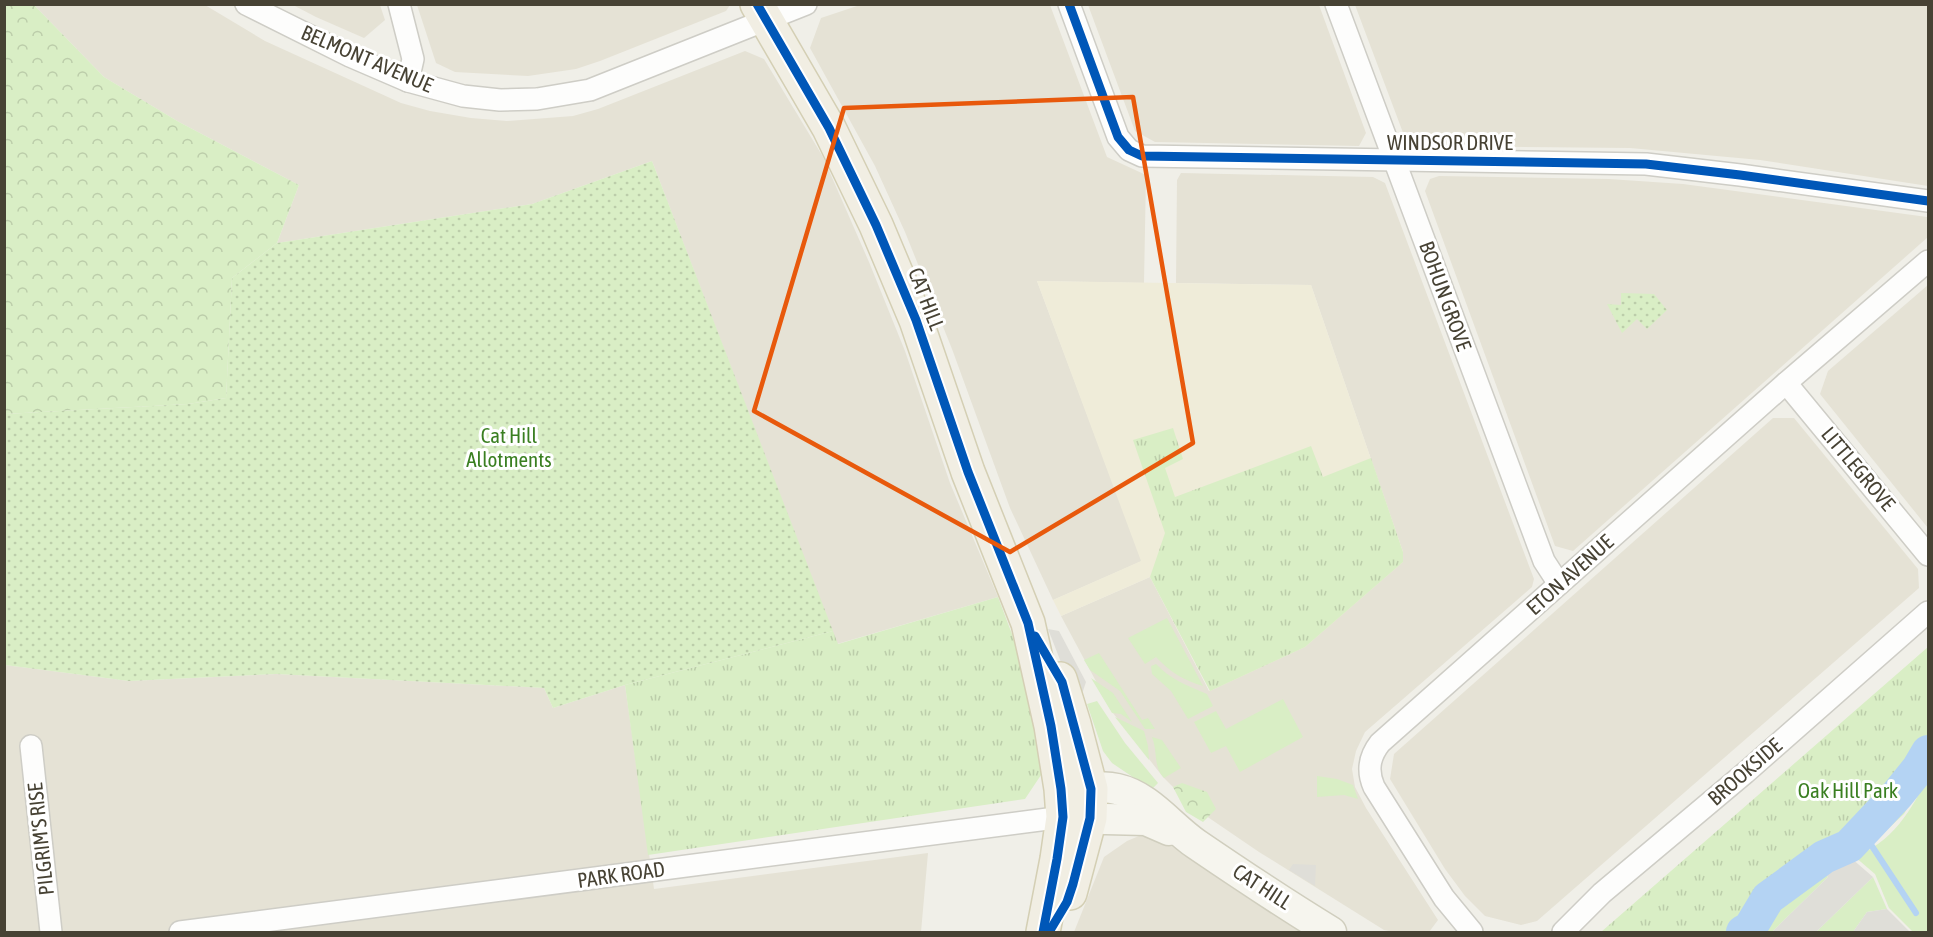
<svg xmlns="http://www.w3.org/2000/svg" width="1933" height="937" font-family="'Asap Condensed',sans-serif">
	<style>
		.residential { fill: #e5e2d5 }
		.education { fill: #efecd9 }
		.grass { fill: #d9eec5 }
		.forest { fill: url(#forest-crowns) }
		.park { fill: url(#park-tufts) }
		.garden { fill: url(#garden-dots) }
		.parking { fill: #dfded8 }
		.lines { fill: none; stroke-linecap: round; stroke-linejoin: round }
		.stream { stroke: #b4d3f3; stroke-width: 6 }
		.river { stroke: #b4d3f3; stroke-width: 34 }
		.minor-casing { stroke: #cecdc6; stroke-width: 24 }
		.secondary-casing { stroke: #d0cebe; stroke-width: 33 }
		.primary-casing { stroke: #d4cfb4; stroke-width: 36 }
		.minor { stroke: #fdfdfc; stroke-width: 21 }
		.secondary { stroke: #f6f5ee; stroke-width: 30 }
		.primary { stroke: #f1eee3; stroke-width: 33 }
		.cycleway-casing { stroke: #fff; stroke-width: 13 }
		.cycleway { stroke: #0057b8; stroke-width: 9 }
		.marked { fill: none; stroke: #e8590c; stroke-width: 4.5; stroke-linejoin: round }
		.labels { text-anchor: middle; stroke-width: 6; stroke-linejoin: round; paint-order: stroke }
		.street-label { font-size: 21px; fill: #474234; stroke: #fff }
		.park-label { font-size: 21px; fill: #3a7f21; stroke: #fff }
	</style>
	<defs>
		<pattern id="forest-crowns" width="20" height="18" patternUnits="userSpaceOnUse" patternTransform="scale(1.5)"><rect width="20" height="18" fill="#d9eec5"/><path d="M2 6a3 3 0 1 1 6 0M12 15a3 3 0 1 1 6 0" fill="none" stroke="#bccdaa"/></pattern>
		<pattern id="park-tufts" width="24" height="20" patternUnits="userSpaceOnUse" patternTransform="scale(1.5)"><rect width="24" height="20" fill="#d9eec5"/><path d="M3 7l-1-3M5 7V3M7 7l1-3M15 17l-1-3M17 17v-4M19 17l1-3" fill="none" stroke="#bccdaa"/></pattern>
		<pattern id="garden-dots" width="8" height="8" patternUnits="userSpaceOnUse" patternTransform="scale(1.5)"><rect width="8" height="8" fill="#d9eec5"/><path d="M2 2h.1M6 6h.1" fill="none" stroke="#bccdaa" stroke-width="1.8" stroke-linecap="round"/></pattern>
	</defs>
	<rect width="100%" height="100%" fill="#f0efe8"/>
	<g class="residential">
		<path d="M 34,5 L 205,5 L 265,41 L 401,103 L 430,111 L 471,118 L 507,121 L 573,116 L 598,109 L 745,51 L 764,59 L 823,157 L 869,262 L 905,351 L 950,483 L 998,597 L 837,644 L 652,161 L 532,204 L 277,243 L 299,185 L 179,122 L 104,77 Z"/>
		<path d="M 293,5 L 380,5 L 385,20 L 364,38 L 316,17 Z"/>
		<path d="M 417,5 L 417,4 L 730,5 L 726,11 L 600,61 L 576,69 L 528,76 L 455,72 L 436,63 Z"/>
		<path d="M 860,5 L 1050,5 L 1107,157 L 1146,175 L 1144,283 L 1037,281 L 1142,561 L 1053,600 L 1010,508 L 952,349 L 905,232 L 875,166 L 810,48 L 821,18 Z"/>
		<path d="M 1088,5 L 1319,5 L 1366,133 L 1359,146 L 1155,142 L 1135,131 Z"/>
		<path d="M 1355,5 L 1928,5 L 1928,186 L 1760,160 L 1630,148 L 1421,146 L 1405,138 Z"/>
		<path d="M 1181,173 L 1373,177 L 1385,183 L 1534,579 L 1532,587 L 1365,732 L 1356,751 L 1352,769 L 1355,787 L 1366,808 L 1438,920 L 1429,932 L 1394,932 L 1384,930 L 1259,852 L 1193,807 L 1163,777 L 1113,713 L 1061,616 L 1150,577 L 1209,691 L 1403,552 L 1311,285 L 1176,283 L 1177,180 Z"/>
		<path d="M 1439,176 L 1609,179 L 1683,184 L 1927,217 L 1928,237 L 1573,551 L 1555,546 L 1425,191 L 1430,179 Z"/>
		<path d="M 1928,285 L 1928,528 L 1820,394 L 1828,371 Z"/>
		<path d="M 1773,418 L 1794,418 L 1918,569 L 1919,588 L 1537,921 L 1521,925 L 1485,916 L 1465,896 L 1445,869 L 1390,779 L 1394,754 Z"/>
		<path d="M 5,665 L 129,681 L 276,674 L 544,688 L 553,708 L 625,685 L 654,889 L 928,853 L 921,932 L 5,932 Z"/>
		<path d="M 1146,833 L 1172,843 L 1229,886 L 1301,932 L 1074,932 L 1104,857 L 1127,841 Z"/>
	</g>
	<path class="education" d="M 1037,281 L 1311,285 L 1403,552 L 1403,562 L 1305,647 L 1210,691 L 1150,577 L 1061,616 L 1053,600 L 1141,561 Z"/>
	<g class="grass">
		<path d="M 1167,618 L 1203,686 C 1183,680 1170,672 1156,657 L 1145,664 L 1128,638 Z"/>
		<path d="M 1099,653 L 1142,720 L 1148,718 L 1155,729 L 1145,729 L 1120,691 L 1090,670 L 1084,660 Z"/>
		<path d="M 1156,664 C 1170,679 1188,686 1207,694 L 1213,706 L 1188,719 L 1171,691 L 1152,674 L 1151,666 Z"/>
		<path d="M 1091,678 L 1113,693 L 1132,722 L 1121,714 L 1112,713 Z"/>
		<path d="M 1283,699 L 1303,737 L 1240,772 L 1226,746 L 1211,753 L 1194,722 L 1216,711 L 1226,729 Z"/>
		<path d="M 1097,701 L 1125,743 L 1158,783 L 1152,789 L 1149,788 L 1112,763 L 1103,751 L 1087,704 Z"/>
		<path d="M 1115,717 L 1144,731 L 1148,746 L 1149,760 Z"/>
		<path d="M 1152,737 L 1162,740 L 1181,768 L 1164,778 C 1153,766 1158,753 1152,737 Z"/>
		<path d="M 1317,776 L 1337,779 L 1353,785 L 1358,799 L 1344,795 L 1317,797 Z"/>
		<path d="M 1928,776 L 1928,932 L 1913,932 L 1889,908 L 1875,874 L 1854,856 C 1891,845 1913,808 1928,776 Z"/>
		<path d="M 1873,877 L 1887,909 L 1867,912 L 1853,932 L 1816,932 Z"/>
	</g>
	<g class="forest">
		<path d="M 5,5 L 34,5 L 104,77 L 179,122 L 299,185 L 277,243 L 232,278 L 226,398 L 188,404 L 5,414 Z"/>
		<path d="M 1182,783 L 1207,792 L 1216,809 L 1203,822 L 1186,812 L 1173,787 Z"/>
	</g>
	<g class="park">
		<path d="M 1173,428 L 1183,459 L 1165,468 L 1175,497 L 1311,446 L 1323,477 L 1371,458 L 1403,552 L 1403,562 L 1305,647 L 1210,691 L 1150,577 L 1165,533 L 1133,440 Z"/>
		<path d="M 998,597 L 1021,658 L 1045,769 L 1025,799 L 648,855 L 625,685 L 833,631 L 838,644 Z"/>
		<path d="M 1928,647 L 1928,773 L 1904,814 L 1866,849 L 1848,856 L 1843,851 L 1821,871 L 1828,877 L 1772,932 L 1601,932 Z"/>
	</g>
	<g class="garden">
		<path d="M 652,161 L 833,631 L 625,685 L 553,708 L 544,688 L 276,674 L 129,681 L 5,665 L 5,414 L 188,404 L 226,398 L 232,278 L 277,243 L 532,204 Z"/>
		<path d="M 1621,293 L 1654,294 L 1667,310 L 1647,329 L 1637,319 L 1622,333 L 1607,304 L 1621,305 Z"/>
	</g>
	<g class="parking">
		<path d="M 1048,629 L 1059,631 L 1086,682 L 1078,706 Z"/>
		<path d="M 1843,851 L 1873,877 L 1816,932 L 1772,932 L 1828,877 L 1821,871 Z"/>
		<path d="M 1293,864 L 1316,865 L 1315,886 L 1289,870 Z"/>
		<path d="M 1887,909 L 1910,932 L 1853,932 L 1867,912 Z"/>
	</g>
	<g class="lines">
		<path class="stream" d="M 1862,831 L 1916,913"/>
		<path class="river" d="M 1743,932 L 1750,928 L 1768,898 L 1824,857 L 1849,846 L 1897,795 L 1918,769 L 1928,752"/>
		<g class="minor-casing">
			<g id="minor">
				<path d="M 246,4 L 350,56 L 408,81 L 463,96 L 500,100 L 537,99 L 590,90 L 806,4"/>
				<path d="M 399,4 L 413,59 L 408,81"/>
				<path d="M 1069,4 L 1118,137 L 1129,150 L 1142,156 L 1646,164 L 1740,175 L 1928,201"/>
				<path d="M 1336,4 L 1544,561 L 1559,584"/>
				<path d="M 1786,383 L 1928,555"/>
				<path d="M 31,746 L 51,932"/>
				<path d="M 180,932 L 1063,817"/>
				<path d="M 1472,932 L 1444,898 L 1374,787 C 1367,771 1369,757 1380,743 L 1786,383 L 1928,261"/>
				<path d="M 1563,932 L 1602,893 L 1745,773 L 1928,612"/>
			</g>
		</g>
		<g class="secondary-casing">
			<g id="secondary">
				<path d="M 1074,806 C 1089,791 1095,784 1117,789 C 1149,796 1170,826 1196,844 C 1240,874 1285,904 1331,932"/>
				<path d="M 1066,818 L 1146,820 L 1169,830"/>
			</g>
		</g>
		<g class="primary-casing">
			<g id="primary">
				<path d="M 757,4 L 829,128 L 876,225 L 916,320 L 968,472 L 1028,623 L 1051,726 L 1061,789 L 1063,817 L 1057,859 L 1043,932"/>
				<path d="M 1060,679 L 1074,724 L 1091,789 L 1090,818 L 1070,893"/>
			</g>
		</g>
		<use href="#minor" class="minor"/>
		<use href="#secondary" class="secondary"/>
		<use href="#primary" class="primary"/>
		<g class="cycleway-casing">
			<g id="cycleway">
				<path d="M 757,4 L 829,128 L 876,225 L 916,320 L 968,472 L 1028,623 L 1051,726 L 1061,789 L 1063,817 L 1057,859 L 1043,932"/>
				<path d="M 1069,4 L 1118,137 L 1129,150 L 1142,156 L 1646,164 L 1740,175 L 1928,201"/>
				<path d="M 1035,636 L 1062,682 L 1091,789 L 1090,818 L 1073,884 L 1067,902 L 1049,932"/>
			</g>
		</g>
		<use href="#cycleway" class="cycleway"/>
	</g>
	<path class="marked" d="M 1133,97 L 1193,443 L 1010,552 L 754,411 L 844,108 Z"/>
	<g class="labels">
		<g class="street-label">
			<text transform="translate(367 59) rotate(23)" y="7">BELMONT AVENUE</text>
			<text x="1450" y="150">WINDSOR DRIVE</text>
			<text transform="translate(1445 296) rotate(70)" y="7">BOHUN GROVE</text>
			<text transform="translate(926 299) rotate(69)" y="7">CAT HILL</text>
			<text transform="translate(1858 469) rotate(50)" y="7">LITTLEGROVE</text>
			<text transform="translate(1570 575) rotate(-42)" y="7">ETON AVENUE</text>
			<text transform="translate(1745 772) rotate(-41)" y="7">BROOKSIDE</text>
			<text transform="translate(41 839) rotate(-96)" y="7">PILGRIM'S RISE</text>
			<text transform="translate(621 875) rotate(-8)" y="7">PARK ROAD</text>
			<text transform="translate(1262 887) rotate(33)" y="7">CAT HILL</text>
		</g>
		<g class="park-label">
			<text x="509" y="443">Cat Hill<tspan x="509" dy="24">Allotments</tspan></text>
			<text x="1848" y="798">Oak Hill Park</text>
		</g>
	</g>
	<rect width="1933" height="937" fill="none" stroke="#474234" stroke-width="12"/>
</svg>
